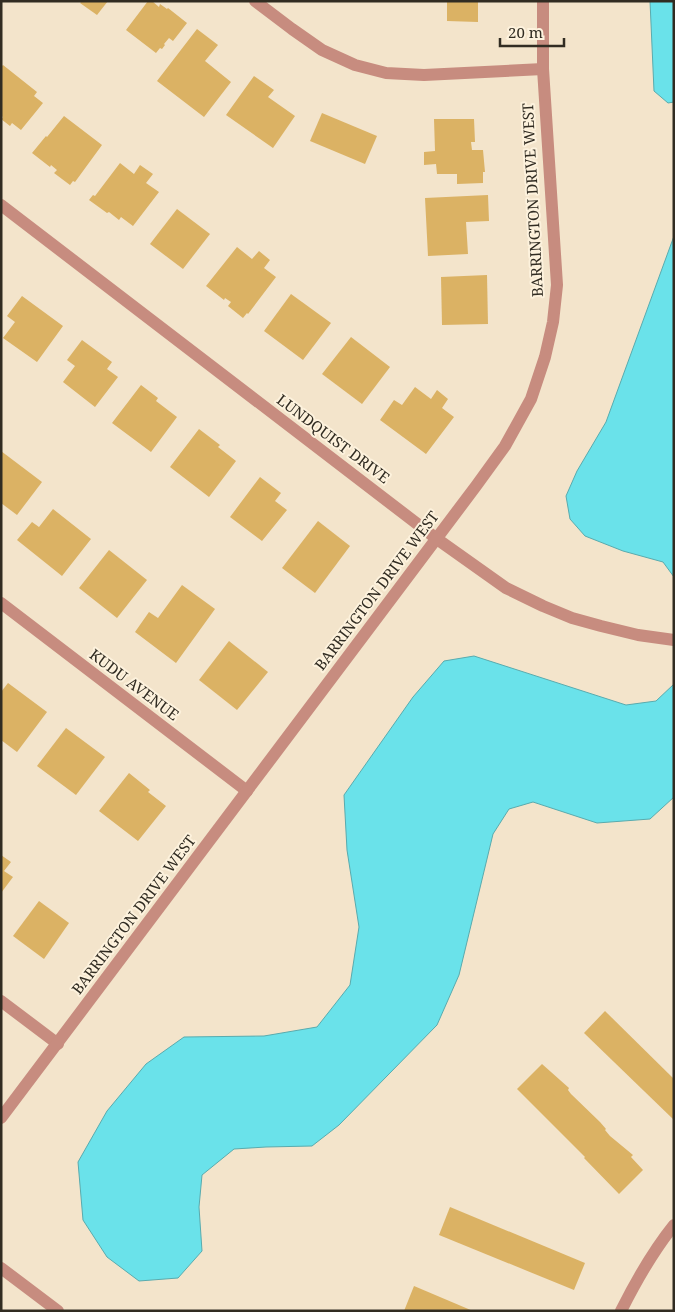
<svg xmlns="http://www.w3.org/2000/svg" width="675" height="1312" font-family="'Noto Serif',serif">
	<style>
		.water { fill: #6ae2ea; stroke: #59abae }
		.building { fill: #dbb264 }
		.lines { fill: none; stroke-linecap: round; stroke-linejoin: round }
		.minor { stroke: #c78c7f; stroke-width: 12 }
		.labels { text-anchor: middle; stroke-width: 4; stroke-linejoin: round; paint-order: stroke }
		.street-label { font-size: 15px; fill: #312c22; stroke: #fdf2dd }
	</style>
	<rect width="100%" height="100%" fill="#f3e4cb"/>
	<g class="water">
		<path d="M 650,1 L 674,1 L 674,102 L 668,103 L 654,91 Z"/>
		<path d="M 674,236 L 674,577 L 663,562 L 623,551 L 585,536 L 570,519 L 566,496 L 577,471 L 606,422 Z"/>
		<path d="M 474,656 L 626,705 L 656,701 L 674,684 L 674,797 L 650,819 L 597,823 L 533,802 L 509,809 L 493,834 L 459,975 L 437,1025 L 339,1125 L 312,1146 L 266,1147 L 234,1149 L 202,1175 L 199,1207 L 202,1251 L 178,1278 L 139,1281 L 107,1257 L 83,1220 L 78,1162 L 107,1111 L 146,1064 L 184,1037 L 264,1036 L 317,1027 L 350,985 L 359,927 L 347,850 L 344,795 L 413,697 L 444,661 Z"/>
	</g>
	<g class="building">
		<path d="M 82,1 L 108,1 L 97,15 L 80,3 Z"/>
		<path d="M 148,1 L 152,1 L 159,7 L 160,4 L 167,9 L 168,8 L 187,23 L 173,41 L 169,38 L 164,44 L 165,45 L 162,49 L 160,48 L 156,53 L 126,30 Z"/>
		<path d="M 447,1 L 478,1 L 478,22 L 447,21 Z"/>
		<path d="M 197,29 L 218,45 L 205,61 L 231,82 L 204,117 L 157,81 Z"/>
		<path d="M 3,65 L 37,92 L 34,96 L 43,103 L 21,130 L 12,123 L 10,126 L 1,119 L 3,117 L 1,116 L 1,67 Z"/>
		<path d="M 254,76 L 274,90 L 268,97 L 295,116 L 273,148 L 226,115 Z"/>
		<path d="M 322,113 L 377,136 L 365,164 L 310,141 Z"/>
		<path d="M 64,116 L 102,145 L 75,182 L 73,181 L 70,185 L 54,173 L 57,170 L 51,165 L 50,167 L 32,153 L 46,136 L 47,137 Z"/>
		<path d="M 434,119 L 474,119 L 475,142 L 471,142 L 472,150 L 483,150 L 485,172 L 483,172 L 483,183 L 457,184 L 457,174 L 437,174 L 436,164 L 424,165 L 424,152 L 435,151 Z"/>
		<path d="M 120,163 L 134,174 L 140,165 L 153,174 L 146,183 L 159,192 L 133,226 L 121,217 L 119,220 L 109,212 L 107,213 L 89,200 L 93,195 L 95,196 Z"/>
		<path d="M 488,195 L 489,221 L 466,222 L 468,254 L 428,256 L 425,198 Z"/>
		<path d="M 177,209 L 210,234 L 183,269 L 150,244 Z"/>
		<path d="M 237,247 L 252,259 L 259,251 L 270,260 L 264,268 L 276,277 L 248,314 L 247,313 L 243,318 L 228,306 L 231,302 L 225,298 L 224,300 L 206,286 Z"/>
		<path d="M 487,275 L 488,324 L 442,325 L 441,277 Z"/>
		<path d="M 291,294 L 331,323 L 303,360 L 264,331 Z"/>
		<path d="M 22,296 L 63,326 L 37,362 L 3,338 L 15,322 L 7,316 Z"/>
		<path d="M 351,337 L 390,367 L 362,404 L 322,374 Z"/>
		<path d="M 82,340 L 112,362 L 107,369 L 118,377 L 95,407 L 63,382 L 75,366 L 67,360 Z"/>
		<path d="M 141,385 L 158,398 L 156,401 L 177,417 L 151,452 L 112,423 Z"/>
		<path d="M 415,387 L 431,399 L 437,390 L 448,399 L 442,408 L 454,417 L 426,454 L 380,420 L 394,400 L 402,405 Z"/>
		<path d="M 199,429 L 220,445 L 218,447 L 236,461 L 209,497 L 170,467 Z"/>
		<path d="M 1,451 L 42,482 L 17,515 L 1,503 Z"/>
		<path d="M 260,477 L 281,493 L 275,501 L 287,510 L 262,541 L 230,517 Z"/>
		<path d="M 53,509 L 91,539 L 62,576 L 17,540 L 32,522 L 39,527 Z"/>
		<path d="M 318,521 L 350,546 L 315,593 L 282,568 Z"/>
		<path d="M 109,550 L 147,580 L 117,618 L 79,588 Z"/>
		<path d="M 182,585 L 215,609 L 176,663 L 135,632 L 149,612 L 158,618 Z"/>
		<path d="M 229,641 L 268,672 L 237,710 L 199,680 Z"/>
		<path d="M 8,683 L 47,712 L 17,752 L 1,740 L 1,692 Z"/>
		<path d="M 66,728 L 105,757 L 76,795 L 37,766 Z"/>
		<path d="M 129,773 L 150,790 L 148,792 L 166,806 L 138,841 L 99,811 Z"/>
		<path d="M 1,855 L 11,862 L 4,871 L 13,877 L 1,893 Z"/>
		<path d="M 39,901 L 69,923 L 44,959 L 13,936 Z"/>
		<path d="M 605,1011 L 674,1079 L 674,1120 L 584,1033 Z"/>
		<path d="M 542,1064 L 569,1088 L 568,1090 L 571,1094 L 600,1122 L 606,1129 L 605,1130 L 610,1136 L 633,1155 L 631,1157 L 643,1170 L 619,1194 L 584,1158 L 585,1157 L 517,1089 Z"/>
		<path d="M 450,1207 L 585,1263 L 574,1290 L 439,1235 Z"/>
		<path d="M 414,1286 L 473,1311 L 404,1311 Z"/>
	</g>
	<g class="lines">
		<g class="minor">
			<path d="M 255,1 L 292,29 L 322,50 L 355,65 L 386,73 L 424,75 L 543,69"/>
			<path d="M 1,205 L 437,539 L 506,588 L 543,606 L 572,618 L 601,626 L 638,635 L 674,640"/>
			<path d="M 1,603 L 247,791"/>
			<path d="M 1,1001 L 58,1044"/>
			<path d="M 1,1118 L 476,486 L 505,446 L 531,399 L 545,357 L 553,322 L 557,285 L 543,69 L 543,1"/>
			<path d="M 1,1268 L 58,1311"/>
			<path d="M 621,1311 C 636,1281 653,1251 674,1225"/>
		</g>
	</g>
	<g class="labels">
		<g class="street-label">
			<text transform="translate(533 200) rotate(-93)" y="5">BARRINGTON DRIVE WEST</text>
			<text transform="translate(333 439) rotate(37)" y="5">LUNDQUIST DRIVE</text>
			<text transform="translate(377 591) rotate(-53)" y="5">BARRINGTON DRIVE WEST</text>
			<text transform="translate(134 685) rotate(37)" y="5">KUDU AVENUE</text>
			<text transform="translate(134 915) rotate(-53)" y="5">BARRINGTON DRIVE WEST</text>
		</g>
	</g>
	<rect width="675" height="1312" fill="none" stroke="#312c22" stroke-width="5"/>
	<path d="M500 38v8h64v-8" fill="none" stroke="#312c22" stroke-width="2.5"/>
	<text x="508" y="38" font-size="15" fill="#312c22" stroke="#fdf2dd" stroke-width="4" paint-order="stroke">20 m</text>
</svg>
